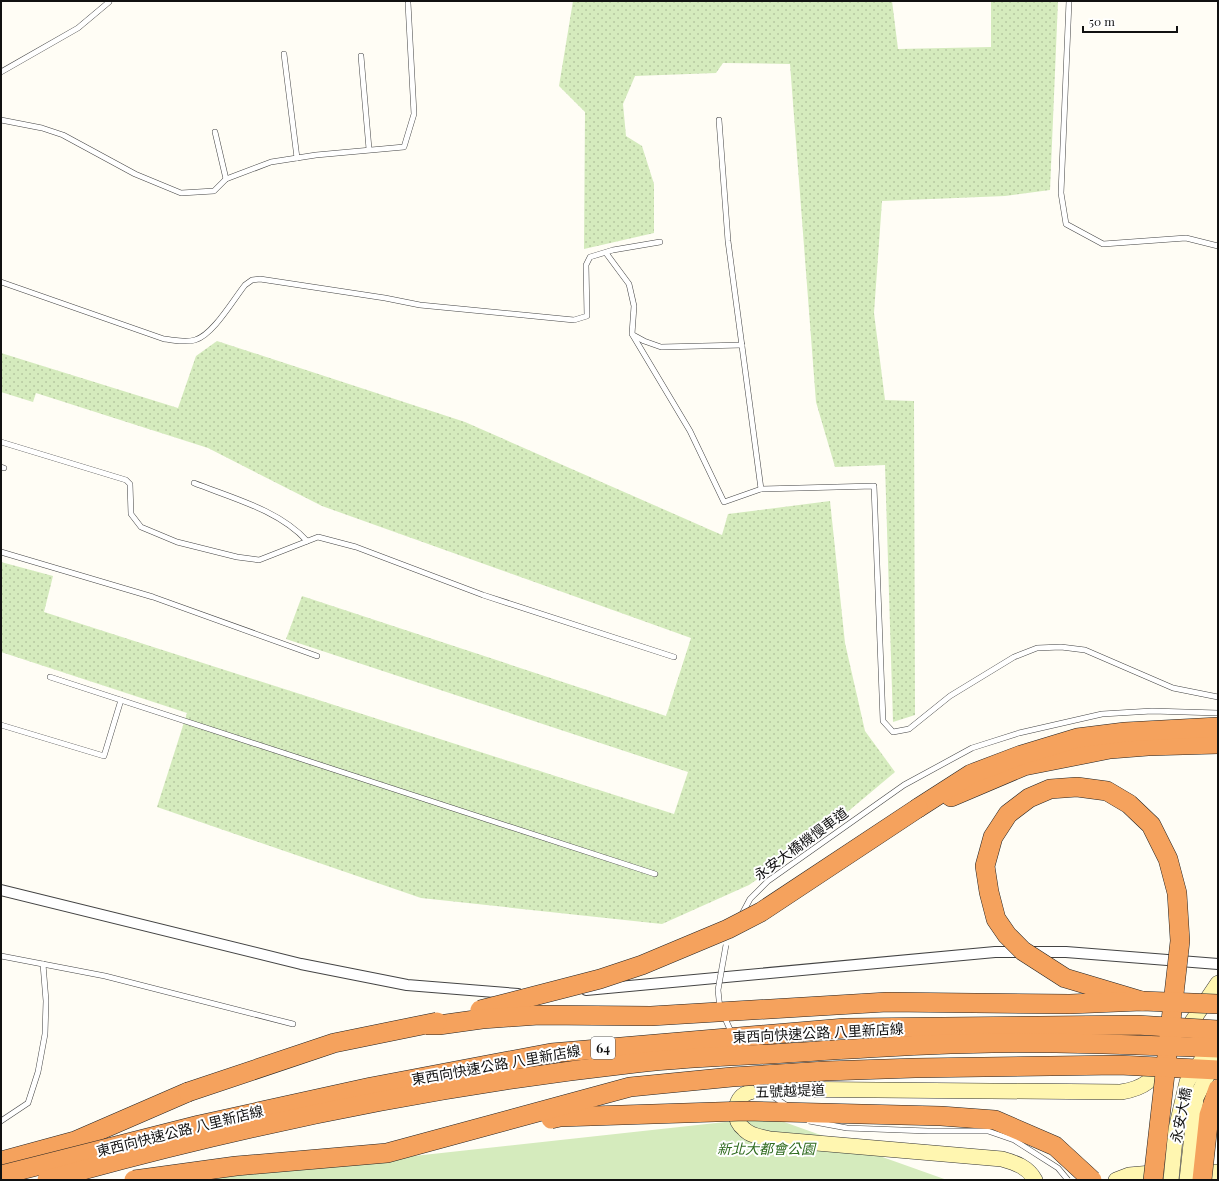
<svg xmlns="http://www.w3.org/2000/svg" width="1219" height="1181" font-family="'Playfair Display','Noto Sans TC',serif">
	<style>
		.grass { fill: url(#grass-dots) }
		.park { fill: #d5ebbd }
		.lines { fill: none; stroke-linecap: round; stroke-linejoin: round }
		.lane-casing { stroke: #444; stroke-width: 6 }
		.street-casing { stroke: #444; stroke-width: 12 }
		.secondary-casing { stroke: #333; stroke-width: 16 }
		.highway-casing { stroke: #222; stroke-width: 20 }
		.lane { stroke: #fff; stroke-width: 5 }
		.street { stroke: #fff; stroke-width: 10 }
		.secondary { stroke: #fff6b0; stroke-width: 15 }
		.highway { stroke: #f5a25d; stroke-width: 19 }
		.lane-bridge-casing { stroke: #444; stroke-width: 6; stroke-linecap: butt }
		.secondary-bridge-casing { stroke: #333; stroke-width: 16; stroke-linecap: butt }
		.highway-bridge-casing { stroke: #222; stroke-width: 20; stroke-linecap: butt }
		.lane-bridge { stroke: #fff; stroke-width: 5 }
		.secondary-bridge { stroke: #fff6b0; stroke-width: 15 }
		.highway-bridge { stroke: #f5a25d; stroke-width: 19 }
		.labels { text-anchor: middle; stroke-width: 4; stroke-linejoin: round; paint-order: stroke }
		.shield { fill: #fff; stroke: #585858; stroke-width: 1 }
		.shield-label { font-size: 13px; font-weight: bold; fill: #111 }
		.street-label { font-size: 14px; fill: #111; stroke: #fff }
		.park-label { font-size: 14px; font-style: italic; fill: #2f6b1f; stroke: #fff }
	</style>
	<defs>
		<pattern id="grass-dots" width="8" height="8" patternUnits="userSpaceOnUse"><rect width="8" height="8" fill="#d5ebbd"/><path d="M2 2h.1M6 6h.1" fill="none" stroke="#b6c8a1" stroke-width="1.8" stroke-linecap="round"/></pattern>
	</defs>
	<rect width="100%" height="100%" fill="#fffdf5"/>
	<g class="grass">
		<path d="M 573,1 L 892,1 L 898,49 L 991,47 L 991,1 L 1058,1 L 1050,190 L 1005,196 L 882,201 L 874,313 L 885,400 L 914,401 L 915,715 L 893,722 L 885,465 L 835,467 L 816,402 L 790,64 L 723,63 L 716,73 L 635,76 L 623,104 L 626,136 L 642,146 L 654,184 L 654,233 L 584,249 L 585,112 L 559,86 Z"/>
		<path d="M 217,341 L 465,422 L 722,535 L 728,514 L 830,501 L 845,643 L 865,731 L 895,772 L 820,835 L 749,885 L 662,924 L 421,898 L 157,807 L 187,713 L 1,652 L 1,562 L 53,576 L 44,612 L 674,814 L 688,772 L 286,639 L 302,596 L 666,716 L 691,638 L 322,506 L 208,448 L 36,393 L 33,402 L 1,392 L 1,353 L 178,408 L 196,356 Z"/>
	</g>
	<path class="park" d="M 770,1117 L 947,1180 L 195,1180 Z"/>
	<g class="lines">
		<g class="lane-casing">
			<g id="lane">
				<path d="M 1069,1 L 1061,193 L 1066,224 L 1103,244 L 1186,238 L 1218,246"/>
				<path d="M 284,54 L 297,158"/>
				<path d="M 361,56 L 369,149"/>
				<path d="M 1,72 L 78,28 L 109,2"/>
				<path d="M 1,120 L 42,128 L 63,135 L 135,174 L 181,193 L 214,191 L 226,179 L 271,162 L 316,155 L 404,147 L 414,114 L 408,3"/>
				<path d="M 719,120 L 728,241 L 761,489 L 874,486 L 883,721 L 893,732 L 909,729 L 950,696 L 1014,657 L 1037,648 L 1061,647 L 1085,650 L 1173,688 L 1218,697"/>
				<path d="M 215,132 L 226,179"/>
				<path d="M 606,253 L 629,284 L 634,306 L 632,334 L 690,431 L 724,502 L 761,489"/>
				<path d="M 1,282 L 164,339 C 174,340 185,343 195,340 C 213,335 233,300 245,285 L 252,280 L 260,279 L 385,298 L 420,305 L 574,320 L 587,316 L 586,265 L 590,257 L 613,250 L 660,242"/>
				<path d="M 633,335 L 644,341 L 661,347 L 742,345"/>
				<path d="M 1,442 L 126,480 L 130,484 L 131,514 L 141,527 L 177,542 L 237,557 L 259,560 L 318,537 L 356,547 L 483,595 L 674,657"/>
				<path d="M 1,467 L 4,468"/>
				<path d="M 194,483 C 232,498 279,510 307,541"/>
				<path d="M 1,552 L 153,597 L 317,656"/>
				<path d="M 50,677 L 655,874"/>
				<path d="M 1,725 L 104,756 L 121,700"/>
				<path d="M 741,916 L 750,899 L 768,881 L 904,785 L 972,748 L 1019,733 L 1102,714 L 1152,711 L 1218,713"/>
				<path d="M 1,956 L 105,976 L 293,1024"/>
				<path d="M 1,1121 L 28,1103 L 38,1072 L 45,1034 L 46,1001 L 43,964"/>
			</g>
		</g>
		<g class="street-casing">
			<g id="street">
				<path d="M 1,890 L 301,964 L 407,985 L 518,994"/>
				<path d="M 586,990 L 995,952 L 1066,952 L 1218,964"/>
			</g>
		</g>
		<g class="secondary-casing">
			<g id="secondary">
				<path d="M 1183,1035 L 1218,983"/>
				<path d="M 1191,1172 L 1218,1172"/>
				<path d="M 1035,1180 C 1028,1167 1016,1163 1002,1159 L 770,1139 C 762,1137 750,1136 744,1129 C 739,1125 736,1119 736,1113 C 736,1093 749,1091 766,1089 L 1121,1092 C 1146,1088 1152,1080 1166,1060"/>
				<path d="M 1116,1180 L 1129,1175 L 1163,1172"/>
			</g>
		</g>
		<g class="highway-casing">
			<g id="highway">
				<path d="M 951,797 L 1024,766 L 1110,749 L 1148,746 L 1218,744"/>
				<path d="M 918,808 L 971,774 L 1021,755 L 1077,738 L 1125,732 L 1218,727"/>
				<path d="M 1,1161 L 75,1141 L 188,1092"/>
			</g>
		</g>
		<use href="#lane" class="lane"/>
		<use href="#street" class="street"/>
		<use href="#secondary" class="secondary"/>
		<use href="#highway" class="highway"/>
		<g class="lane-bridge-casing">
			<g id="lane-bridge">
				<path d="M 720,1009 L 718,990 L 726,945"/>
				<path d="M 724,1016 L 732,1034"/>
				<path d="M 754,1079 L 757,1086 L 786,1105"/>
				<path d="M 809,1121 L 847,1128 L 928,1131 L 988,1131 L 1014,1140 L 1058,1168 L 1068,1180"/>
			</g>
		</g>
		<g class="secondary-bridge-casing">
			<g id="secondary-bridge">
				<path d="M 1171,1180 L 1176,1129 L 1187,1082 L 1215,1040"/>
				<path d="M 1187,1180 L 1196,1098 L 1214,1062"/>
			</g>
		</g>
		<g class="highway-bridge-casing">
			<g id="highway-bridge">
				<path d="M 1142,1001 L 1065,978 L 1023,951 L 1007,935 L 996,919 L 989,892 L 985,866 L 993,837 L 1008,814 L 1029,798 L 1050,789 L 1077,787 L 1107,791 L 1129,804 L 1151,825 L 1168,859 L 1177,893 L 1180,941 L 1153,1180"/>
				<path d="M 480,1010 L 600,979 L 642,965 L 728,929 L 761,912 L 918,808"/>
				<path d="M 426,1025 L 439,1025 L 482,1019 L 539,1015 L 651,1016 L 887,1002 L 1070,1004 L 1142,1001 L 1218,1004"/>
				<path d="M 188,1092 L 334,1043 L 437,1022"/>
				<path d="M 551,1119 L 560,1117 L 746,1111 L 941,1116 L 995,1120 L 1055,1146 L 1092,1180"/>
				<path d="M 1,1175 L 199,1125 L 371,1087 L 551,1053 L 845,1028 L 1137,1025 L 1218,1030"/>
				<path d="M 47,1180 C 238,1126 438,1085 636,1063 C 681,1058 727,1056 772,1054 C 845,1049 919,1044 992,1043 C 1067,1042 1143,1045 1218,1048"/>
				<path d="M 134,1180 L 236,1166 L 387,1153 L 630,1087 L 732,1077 L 825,1071 L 915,1068 L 1119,1065 L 1218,1070"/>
				<path d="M 1202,1180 L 1209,1115 L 1218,1089"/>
			</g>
		</g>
		<use href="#lane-bridge" class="lane-bridge"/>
		<use href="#secondary-bridge" class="secondary-bridge"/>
		<use href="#highway-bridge" class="highway-bridge"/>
	</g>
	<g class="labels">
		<rect class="shield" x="591" y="1037" width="24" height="22" rx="3"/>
		<g class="shield-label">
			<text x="603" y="1053">64</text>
		</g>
		<g class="street-label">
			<text transform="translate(801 844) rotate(-36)" y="5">永安大橋機慢車道</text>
			<text transform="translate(818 1033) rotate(-3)" y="5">東西向快速公路 八里新店線</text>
			<text transform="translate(496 1065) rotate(-10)" y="5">東西向快速公路 八里新店線</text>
			<text transform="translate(790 1091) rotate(-2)" y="5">五號越堤道</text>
			<text transform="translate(1181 1115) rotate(-79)" y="5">永安大橋</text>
			<text transform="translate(180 1131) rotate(-14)" y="5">東西向快速公路 八里新店線</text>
		</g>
		<g class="park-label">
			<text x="766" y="1154">新北大都會公園</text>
		</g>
	</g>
	<rect width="1219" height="1181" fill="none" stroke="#111111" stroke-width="4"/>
	<path d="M1083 26v6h94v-6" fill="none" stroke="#111111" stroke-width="2"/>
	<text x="1089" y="26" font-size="12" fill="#111111" stroke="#ffffff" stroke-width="3" paint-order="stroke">50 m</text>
</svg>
